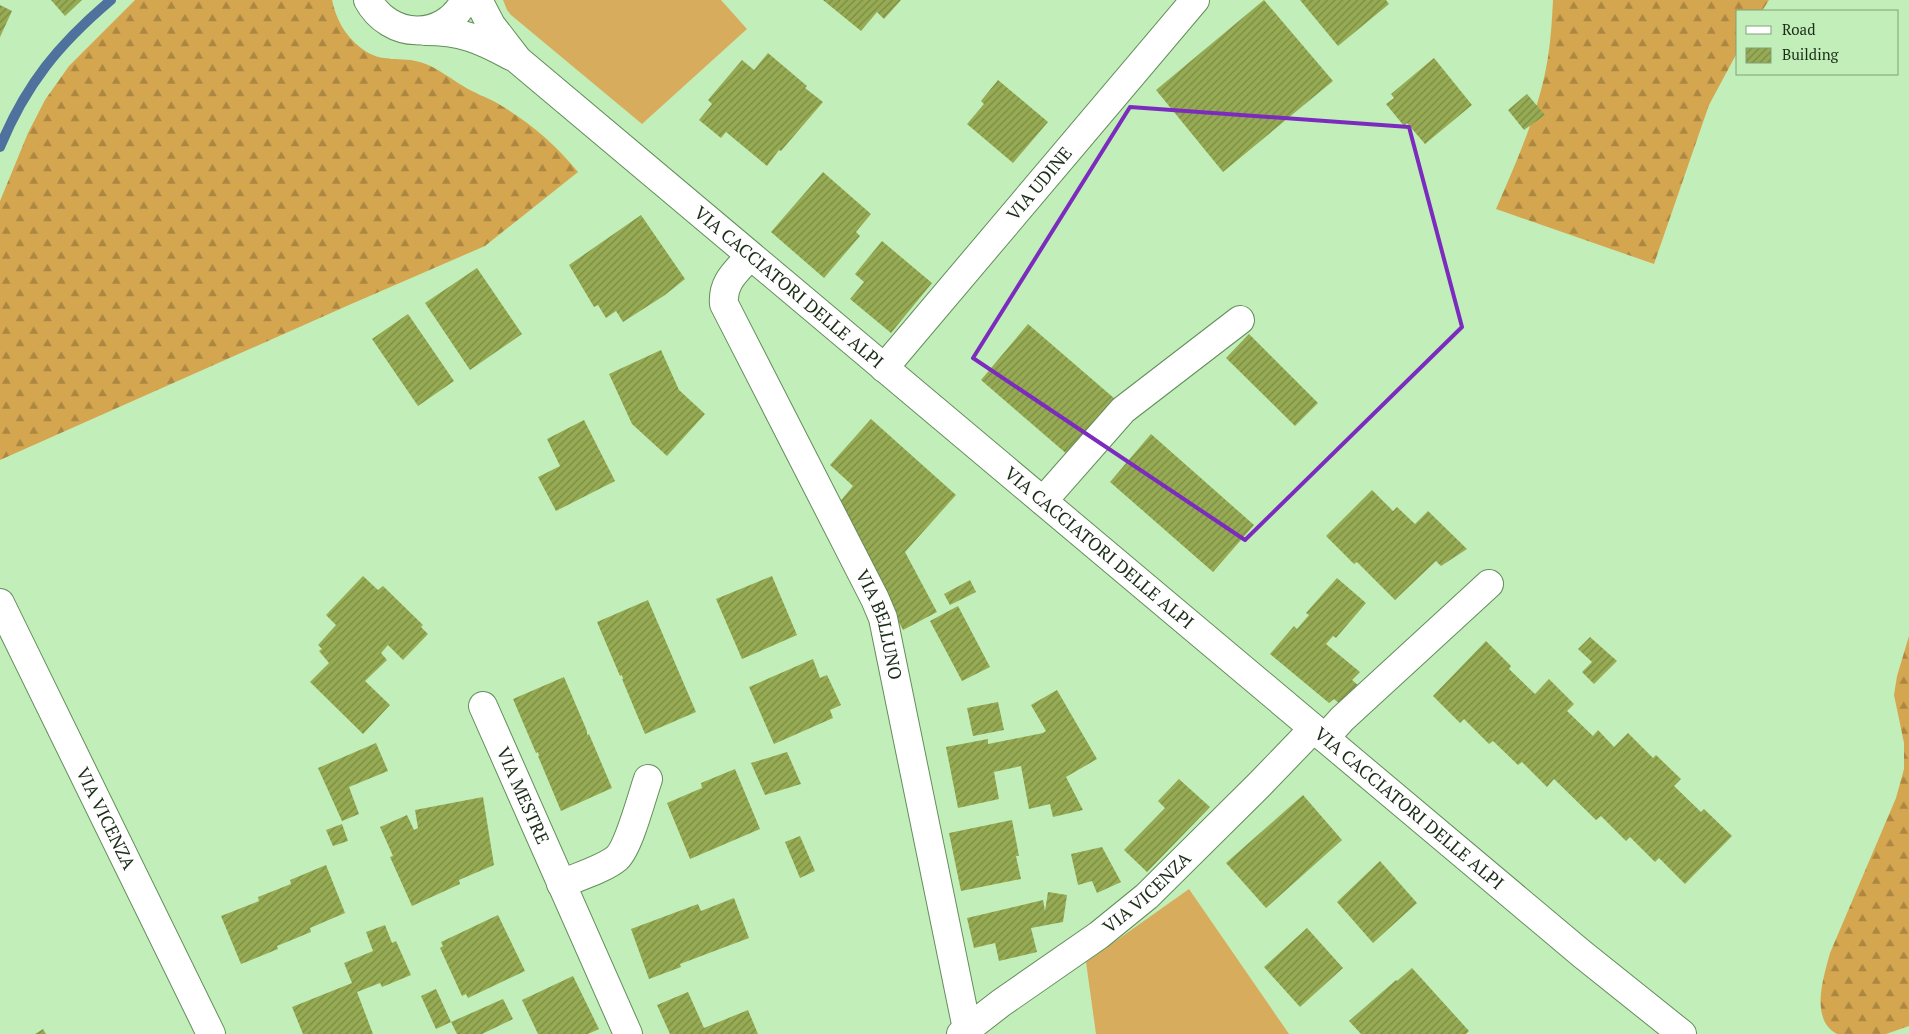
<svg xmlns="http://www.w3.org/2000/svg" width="1909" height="1034" font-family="'PT Serif',serif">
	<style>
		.grass { fill: #d8ac5d }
		.forest { fill: url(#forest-firs) }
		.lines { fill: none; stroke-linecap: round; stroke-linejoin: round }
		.stream { stroke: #4f719d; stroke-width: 10 }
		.building { fill: url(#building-hatch) }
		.minor-casing { stroke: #638d5b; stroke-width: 30 }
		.minor { stroke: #fff; stroke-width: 28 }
		.marked { fill: none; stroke: #7b2cbf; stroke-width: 4; stroke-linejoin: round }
		.labels { text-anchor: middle; stroke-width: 4; stroke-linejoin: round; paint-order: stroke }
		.street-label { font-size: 18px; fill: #1b2c18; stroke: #c2efb9 }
	</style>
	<defs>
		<pattern id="forest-firs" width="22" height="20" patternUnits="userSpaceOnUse" patternTransform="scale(1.25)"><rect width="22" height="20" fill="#d5a650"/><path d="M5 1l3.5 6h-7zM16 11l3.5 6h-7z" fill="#ac8741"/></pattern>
		<pattern id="building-hatch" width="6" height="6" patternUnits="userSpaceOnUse" patternTransform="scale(1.25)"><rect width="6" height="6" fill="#96ab53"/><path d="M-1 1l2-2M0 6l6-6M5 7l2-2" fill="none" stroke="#7a8b44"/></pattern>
	</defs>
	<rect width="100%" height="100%" fill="#c2efb9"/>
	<g class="grass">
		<path d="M 503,0 L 721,0 L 747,29 L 642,124 L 511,15 L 507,10 Z"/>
		<path d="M 1189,889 L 1289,1034 L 1096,1034 L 1086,962 Z"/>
	</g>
	<g class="forest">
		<path d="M 135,0 L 332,0 C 336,19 345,36 361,48 C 383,65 400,55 423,63 C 437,68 450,78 463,86 C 474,93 486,97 497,103 C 529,122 555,144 578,172 L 485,246 L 349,305 L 0,460 L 0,201 L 28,133 L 45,100 L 69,66 Z"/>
		<path d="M 1553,0 L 1769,0 L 1762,11 L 1738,11 L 1738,51 L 1709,105 L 1654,264 L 1496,209 C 1517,161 1540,109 1548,57 C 1551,38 1552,19 1553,0 Z"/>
		<path d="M 1909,636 L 1909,1026 L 1886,1034 L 1837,1034 C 1809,1019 1824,976 1830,953 L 1896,798 L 1904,769 L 1904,743 L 1894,695 L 1897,676 Z"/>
	</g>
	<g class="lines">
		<path class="stream" d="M 0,147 C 26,84 59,44 111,0"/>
	</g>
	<g class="building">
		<path d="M 51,0 L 82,0 L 65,16 Z"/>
		<path d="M 823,0 L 901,0 L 884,19 L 877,12 L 861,31 Z"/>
		<path d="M 1264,0 L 1333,81 L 1223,172 L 1156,90 Z"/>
		<path d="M 1300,0 L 1386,0 L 1389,4 L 1338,46 Z"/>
		<path d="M 0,5 L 12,11 L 0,37 Z"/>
		<path d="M 768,53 L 807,86 L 805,88 L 823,102 L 781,151 L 779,150 L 767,166 L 726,132 L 721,138 L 699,120 L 712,104 L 708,100 L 742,60 L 754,70 Z"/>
		<path d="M 1434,58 L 1472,105 L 1425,144 L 1407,123 L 1404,126 L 1386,104 L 1394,98 L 1391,94 Z"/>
		<path d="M 998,80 L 1048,122 L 1013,163 L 967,124 L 984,104 L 981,101 Z"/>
		<path d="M 1527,94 L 1545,115 L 1524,130 L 1508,110 Z"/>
		<path d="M 823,172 L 871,214 L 856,232 L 860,236 L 824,278 L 771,232 Z"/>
		<path d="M 641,215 L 685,279 L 665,295 L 623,322 L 616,311 L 606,318 L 598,305 L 594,307 L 569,265 Z"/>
		<path d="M 882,241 L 932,283 L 891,333 L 850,299 L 864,282 L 855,274 Z"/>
		<path d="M 477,268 L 522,334 L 470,370 L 425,303 Z"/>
		<path d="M 408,314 L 454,381 L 418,406 L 372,339 Z"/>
		<path d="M 1028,324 L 1115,399 L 1068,455 L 981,380 Z"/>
		<path d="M 1249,334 L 1318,403 L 1295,426 L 1226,358 Z"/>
		<path d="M 661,350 L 679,390 L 705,414 L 667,456 L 632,424 L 609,374 Z"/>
		<path d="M 871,419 L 956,495 L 905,552 L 937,612 L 903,630 L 838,504 L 853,486 L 830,465 Z"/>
		<path d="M 584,420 L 615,481 L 556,511 L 538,477 L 560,466 L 547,439 Z"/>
		<path d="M 1151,434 L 1254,525 L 1213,572 L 1110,482 Z"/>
		<path d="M 1372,490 L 1393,511 L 1397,507 L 1415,524 L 1428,511 L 1467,549 L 1441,566 L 1436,561 L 1395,600 L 1357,562 L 1354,564 L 1326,536 Z"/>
		<path d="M 363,576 L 378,590 L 383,586 L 423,625 L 421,627 L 428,634 L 403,660 L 388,645 L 381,653 L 387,660 L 365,681 L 390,705 L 363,734 L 310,682 L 329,663 L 319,651 L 322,649 L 318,645 L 336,625 L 326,615 Z"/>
		<path d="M 772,576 L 797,635 L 742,659 L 716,599 Z"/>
		<path d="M 1337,578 L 1366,603 L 1336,638 L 1333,636 L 1326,644 L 1360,672 L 1352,680 L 1359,686 L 1340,704 L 1334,699 L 1329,703 L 1270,654 L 1294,626 L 1297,629 L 1309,615 L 1306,613 Z"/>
		<path d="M 970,580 L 976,592 L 950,605 L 944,594 Z"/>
		<path d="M 648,600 L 696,712 L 645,734 L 622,679 L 623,679 L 622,675 L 620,676 L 597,622 Z"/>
		<path d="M 958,606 L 990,667 L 962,681 L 930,621 Z"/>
		<path d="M 1590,637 L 1617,661 L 1594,684 L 1582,672 L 1592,662 L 1578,649 Z"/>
		<path d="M 1486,641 L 1511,666 L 1509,669 L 1535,694 L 1549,679 L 1574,704 L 1567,711 L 1593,736 L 1598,730 L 1614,747 L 1628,733 L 1653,758 L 1656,755 L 1681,779 L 1674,786 L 1701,812 L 1704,809 L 1732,836 L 1685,884 L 1659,858 L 1655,862 L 1630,837 L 1626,841 L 1601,816 L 1596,820 L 1554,779 L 1547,787 L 1522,762 L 1518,765 L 1493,741 L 1489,744 L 1464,719 L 1460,723 L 1433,696 Z"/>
		<path d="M 813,659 L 820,678 L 827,675 L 841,705 L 830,710 L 833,718 L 774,744 L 749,687 Z"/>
		<path d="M 564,677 L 587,731 L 587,735 L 589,734 L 612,788 L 561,811 L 538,756 L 539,756 L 538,752 L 536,753 L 513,699 Z"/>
		<path d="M 1057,690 L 1097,759 L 1066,777 L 1083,810 L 1053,817 L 1050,804 L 1029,809 L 1021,766 L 994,772 L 999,799 L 958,808 L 946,747 L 988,739 L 988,744 L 1043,733 L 1046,731 L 1031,705 Z"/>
		<path d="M 998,702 L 1004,730 L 973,736 L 967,708 Z"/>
		<path d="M 376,743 L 388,771 L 349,787 L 359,814 L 342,821 L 318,768 Z"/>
		<path d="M 787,752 L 801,784 L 765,795 L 751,763 Z"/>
		<path d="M 735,769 L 760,829 L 690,859 L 667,803 L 702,788 L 701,783 Z"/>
		<path d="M 1179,779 L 1210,807 L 1147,872 L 1124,850 L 1165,808 L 1158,801 Z"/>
		<path d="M 1303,795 L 1342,840 L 1266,908 L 1226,863 Z"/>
		<path d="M 483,797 L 494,865 L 459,880 L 460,884 L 412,906 L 390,857 L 393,856 L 380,827 L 407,815 L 414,830 L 418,828 L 415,810 Z"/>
		<path d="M 1012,820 L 1019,856 L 1016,856 L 1021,879 L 961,891 L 949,833 Z"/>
		<path d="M 342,824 L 348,841 L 333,846 L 326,830 Z"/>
		<path d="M 800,836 L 815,871 L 800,878 L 785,842 Z"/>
		<path d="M 1102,847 L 1121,882 L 1097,893 L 1092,881 L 1078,885 L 1071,854 Z"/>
		<path d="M 1380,861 L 1417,903 L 1373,943 L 1337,902 Z"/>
		<path d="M 326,865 L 345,913 L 310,928 L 311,932 L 277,946 L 278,949 L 241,964 L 221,916 L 259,901 L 258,897 L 291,884 L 290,880 Z"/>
		<path d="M 1048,892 L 1067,895 L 1063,922 L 1031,928 L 1037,952 L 999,961 L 995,943 L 974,948 L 967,918 L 1043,900 L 1045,911 Z"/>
		<path d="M 734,898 L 749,938 L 680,964 L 681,967 L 649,979 L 631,929 L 698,904 L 701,911 Z"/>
		<path d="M 498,915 L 525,971 L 468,998 L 466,994 L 462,996 L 440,948 L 443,946 L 441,942 Z"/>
		<path d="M 385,925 L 392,943 L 396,941 L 411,975 L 382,987 L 380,983 L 357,992 L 373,1034 L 303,1034 L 292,1007 L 352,983 L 344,963 L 373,951 L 366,932 Z"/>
		<path d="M 1307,928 L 1343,968 L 1300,1007 L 1264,967 Z"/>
		<path d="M 1412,968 L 1469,1031 L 1466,1034 L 1361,1034 L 1349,1021 L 1396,980 L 1397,981 Z"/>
		<path d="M 573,976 L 599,1029 L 588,1034 L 538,1034 L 522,1000 Z"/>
		<path d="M 436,989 L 451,1022 L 436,1029 L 421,996 Z"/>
		<path d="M 688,992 L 704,1028 L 748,1010 L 758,1034 L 670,1034 L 657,1005 Z"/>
		<path d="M 503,999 L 513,1019 L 482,1034 L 457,1034 L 451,1022 Z"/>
		<path d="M 43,1029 L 46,1034 L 35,1034 Z"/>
	</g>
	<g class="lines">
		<g class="minor-casing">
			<g id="minor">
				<path d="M 368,0 C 389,39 444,42 465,0"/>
				<path id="s1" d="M 478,0 L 491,25 L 518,60 L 1582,954 L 1682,1034"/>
				<path d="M 425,31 C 461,31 480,39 511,56"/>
				<path id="s2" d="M 750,256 C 736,272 722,282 724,304 L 875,599 L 883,618 L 967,1029"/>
				<path id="s3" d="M 884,368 L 1195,0"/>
				<path d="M 1043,501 L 1123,410 L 1240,320"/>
				<path id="s4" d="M 0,603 L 211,1034"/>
				<path id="s5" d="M 483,706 L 628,1034"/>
				<path d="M 1325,738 L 1342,719 L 1489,584"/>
				<path d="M 561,884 C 577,877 604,869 617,858 C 629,847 642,796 648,779"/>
				<path id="s6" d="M 961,1034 L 1001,1003 L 1099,935 L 1147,896 L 1259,785 L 1313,729"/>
			</g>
		</g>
		<use href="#minor" class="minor"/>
	</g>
	<path class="marked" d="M 1130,107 L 1409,127 L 1462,327 L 1245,540 L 973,358 Z"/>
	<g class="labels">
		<g class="street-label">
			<text dy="6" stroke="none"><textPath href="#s3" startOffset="241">VIA UDINE</textPath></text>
			<text dy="6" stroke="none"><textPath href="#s1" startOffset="426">VIA CACCIATORI DELLE ALPI</textPath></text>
			<text dy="6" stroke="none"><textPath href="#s1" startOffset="831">VIA CACCIATORI DELLE ALPI</textPath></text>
			<text dy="6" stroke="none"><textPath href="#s2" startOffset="414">VIA BELLUNO</textPath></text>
			<text dy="6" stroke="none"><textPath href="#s5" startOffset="98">VIA MESTRE</textPath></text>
			<text dy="6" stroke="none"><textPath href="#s1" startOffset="1236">VIA CACCIATORI DELLE ALPI</textPath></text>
			<text dy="6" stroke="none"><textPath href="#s4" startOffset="240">VIA VICENZA</textPath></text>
			<text dy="6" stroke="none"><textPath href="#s6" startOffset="234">VIA VICENZA</textPath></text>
		</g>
	</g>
	<rect x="1736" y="10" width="162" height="65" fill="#c2efb9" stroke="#7fa179"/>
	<rect x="1746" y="26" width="25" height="8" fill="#ffffff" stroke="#7fa179"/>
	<text x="1782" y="35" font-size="15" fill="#1b2c18">Road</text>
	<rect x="1746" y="48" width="25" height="15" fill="url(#building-hatch)" stroke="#7fa179"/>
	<text x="1782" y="60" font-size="15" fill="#1b2c18">Building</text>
</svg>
